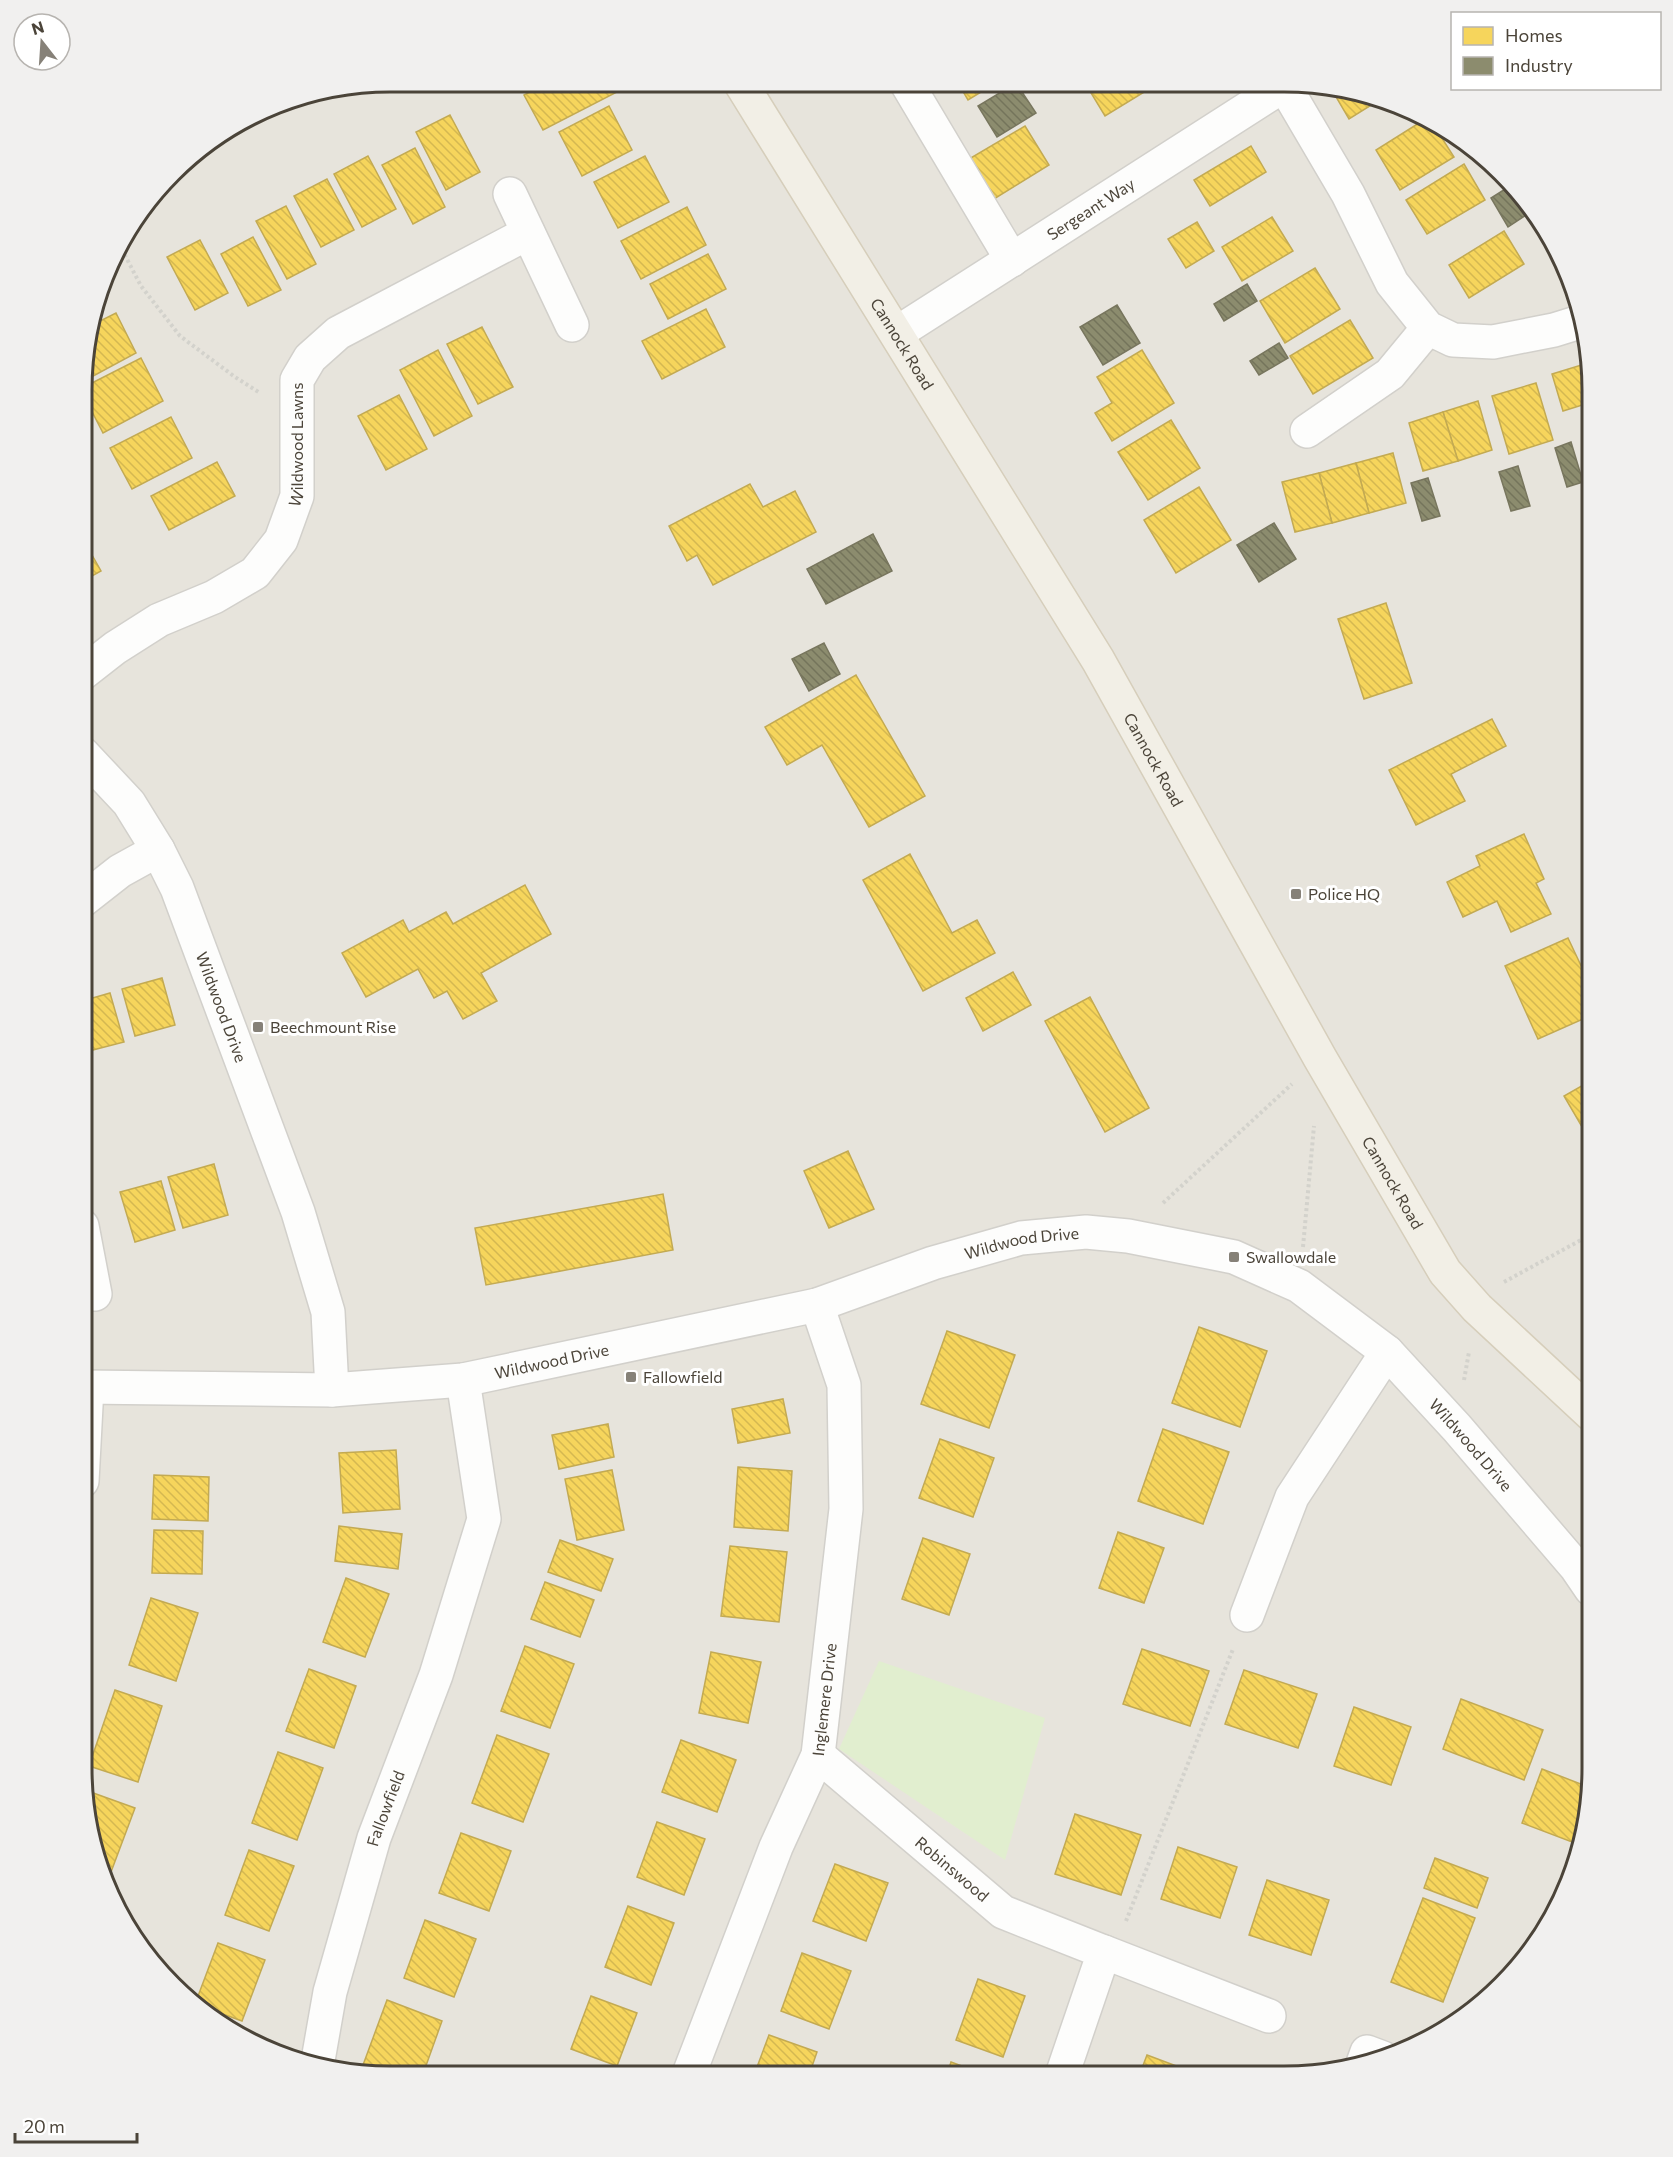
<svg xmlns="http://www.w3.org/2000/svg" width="1673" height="2157" font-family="Commissioner,sans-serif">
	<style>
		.residential { fill: #e7e4dc }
		.green { fill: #e1eecf }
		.homes { fill: url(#homes-back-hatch); stroke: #c3aa52; stroke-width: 1.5 }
		.industry { fill: url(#industry-back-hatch); stroke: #78765e; stroke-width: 1.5 }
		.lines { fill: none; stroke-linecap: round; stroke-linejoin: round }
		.minor-casing { stroke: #d2d0cb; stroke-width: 36 }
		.major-casing { stroke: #d6cebb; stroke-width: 36 }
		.path { stroke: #d3d2cc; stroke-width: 4; stroke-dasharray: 3 3; stroke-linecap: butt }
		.minor { stroke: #fdfdfc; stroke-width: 33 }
		.major { stroke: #f2efe6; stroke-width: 33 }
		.poi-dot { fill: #868178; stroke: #fff; stroke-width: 2 }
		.labels { text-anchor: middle; stroke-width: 6; stroke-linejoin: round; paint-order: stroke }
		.street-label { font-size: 16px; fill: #4b4439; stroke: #fff }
		.poi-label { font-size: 16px; fill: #4b4439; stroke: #fff; text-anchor: start }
		.rim { fill: none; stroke: #4b4439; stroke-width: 3 }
	</style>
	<defs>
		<pattern id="homes-back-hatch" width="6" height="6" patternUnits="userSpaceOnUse" patternTransform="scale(1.5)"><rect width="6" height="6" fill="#f6d55c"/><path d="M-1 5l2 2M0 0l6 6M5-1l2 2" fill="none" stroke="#d4b851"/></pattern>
		<pattern id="industry-back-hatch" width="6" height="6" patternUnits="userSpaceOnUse" patternTransform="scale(1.5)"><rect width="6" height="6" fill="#8c8c6e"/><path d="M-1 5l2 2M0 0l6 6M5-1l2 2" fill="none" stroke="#74745b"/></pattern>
	</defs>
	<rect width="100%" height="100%" fill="#f4f2ee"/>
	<path class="residential" d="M 390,81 L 1324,84 L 1401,104 L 1455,133 L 1516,186 L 1560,253 L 1582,310 L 1592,389 L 1591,1788 L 1576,1866 L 1540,1939 L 1487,1999 L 1420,2044 L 1363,2066 L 1284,2076 L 350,2073 L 290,2060 L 218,2024 L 158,1971 L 113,1904 L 91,1847 L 81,1768 L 84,349 L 122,236 L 186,157 L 290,97 Z"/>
	<path class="green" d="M 879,1661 L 1045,1718 L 1005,1860 L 839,1749 Z"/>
	<g class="homes">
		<path d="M 513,81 L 529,81 L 517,88 Z"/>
		<path d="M 550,81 L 612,82 L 617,92 L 543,130 L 524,95 Z"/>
		<path d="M 958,83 L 996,83 L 968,100 Z"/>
		<path d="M 1085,83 L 1159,83 L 1105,116 Z"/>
		<path d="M 1337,87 L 1381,99 L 1349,119 L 1332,90 Z"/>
		<path d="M 609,106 L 632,150 L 582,176 L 559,132 Z"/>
		<path d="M 450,115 L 480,172 L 446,190 L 416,132 Z"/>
		<path d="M 1427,118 L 1431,121 L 1454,157 L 1400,190 L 1376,150 Z"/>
		<path d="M 1025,126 L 1049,165 L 994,199 L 969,159 Z"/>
		<path d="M 1251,146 L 1266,172 L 1210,206 L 1194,180 Z"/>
		<path d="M 415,148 L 445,207 L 413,224 L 382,165 Z"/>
		<path d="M 368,156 L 396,209 L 362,227 L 334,174 Z"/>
		<path d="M 645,156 L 669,202 L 618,228 L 594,182 Z"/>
		<path d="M 1464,164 L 1485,200 L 1427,234 L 1406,200 Z"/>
		<path d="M 327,179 L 354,230 L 321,247 L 294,196 Z"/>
		<path d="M 286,206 L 316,264 L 287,279 L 256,221 Z"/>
		<path d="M 687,207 L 706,245 L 641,279 L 621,241 Z"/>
		<path d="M 1272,217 L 1293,251 L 1242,281 L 1222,247 Z"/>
		<path d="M 1197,222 L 1214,251 L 1186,268 L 1168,239 Z"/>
		<path d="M 1504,231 L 1524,264 L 1469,298 L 1449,265 Z"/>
		<path d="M 253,237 L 281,290 L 248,306 L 221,254 Z"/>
		<path d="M 200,240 L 228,293 L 195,310 L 167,257 Z"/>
		<path d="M 708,254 L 726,289 L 668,319 L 650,284 Z"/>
		<path d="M 1315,268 L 1340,309 L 1285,343 L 1260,301 Z"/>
		<path d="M 706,309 L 725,347 L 662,379 L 642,341 Z"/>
		<path d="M 116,313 L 136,353 L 84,381 L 84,349 L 92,325 Z"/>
		<path d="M 1350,320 L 1373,358 L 1313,394 L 1290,356 Z"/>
		<path d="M 482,327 L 513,387 L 478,404 L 447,344 Z"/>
		<path d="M 438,350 L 472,416 L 434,436 L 400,370 Z"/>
		<path d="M 1142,350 L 1174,403 L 1112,441 L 1095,413 L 1112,403 L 1097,377 Z"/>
		<path d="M 141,358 L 163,401 L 103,433 L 84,396 L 84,387 Z"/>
		<path d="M 1588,363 L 1592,402 L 1563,411 L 1552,374 Z"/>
		<path d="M 1536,383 L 1553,440 L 1509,454 L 1492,396 Z"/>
		<path d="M 399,395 L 427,449 L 386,470 L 358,416 Z"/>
		<path d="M 1478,401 L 1492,450 L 1458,461 L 1443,412 Z"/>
		<path d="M 1443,412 L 1458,461 L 1423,471 L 1409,423 Z"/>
		<path d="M 171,417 L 192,458 L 132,489 L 110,448 Z"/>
		<path d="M 1171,420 L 1200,468 L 1148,500 L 1118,452 Z"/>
		<path d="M 1393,453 L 1406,503 L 1369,513 L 1356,463 Z"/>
		<path d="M 217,462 L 235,496 L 169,530 L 151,496 Z"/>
		<path d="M 1356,463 L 1369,513 L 1332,523 L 1319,473 Z"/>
		<path d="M 1319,473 L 1332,523 L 1295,532 L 1282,482 Z"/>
		<path d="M 750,484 L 763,507 L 795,491 L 816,532 L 713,585 L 697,555 L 687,561 L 669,526 Z"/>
		<path d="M 1199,487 L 1231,540 L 1176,573 L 1144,520 Z"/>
		<path d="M 83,539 L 101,571 L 83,581 Z"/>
		<path d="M 1386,603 L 1412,683 L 1364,699 L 1338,619 Z"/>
		<path d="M 856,675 L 925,796 L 869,827 L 822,745 L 787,765 L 765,727 Z"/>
		<path d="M 1492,719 L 1506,746 L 1451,774 L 1465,801 L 1416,825 L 1389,770 Z"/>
		<path d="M 1524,834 L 1544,879 L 1536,883 L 1551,914 L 1511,932 L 1497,901 L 1463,917 L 1447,882 L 1480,866 L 1476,856 Z"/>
		<path d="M 910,854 L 952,933 L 977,920 L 995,953 L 923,991 L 863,880 Z"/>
		<path d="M 525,885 L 551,934 L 481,973 L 497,1001 L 463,1019 L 447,991 L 434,998 L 418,969 L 366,997 L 342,953 L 403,920 L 409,932 L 446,912 L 453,924 Z"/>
		<path d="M 1568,938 L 1592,989 L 1592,1015 L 1538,1039 L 1505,966 Z"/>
		<path d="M 1013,972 L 1031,1005 L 983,1031 L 966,998 Z"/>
		<path d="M 162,978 L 175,1025 L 135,1036 L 122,989 Z"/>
		<path d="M 110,993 L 124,1042 L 85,1052 L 82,1041 L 82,1001 Z"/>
		<path d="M 1090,997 L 1149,1108 L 1105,1132 L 1045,1021 Z"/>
		<path d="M 1592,1080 L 1592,1144 L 1564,1096 Z"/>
		<path d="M 848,1151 L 874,1209 L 829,1228 L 804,1171 Z"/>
		<path d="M 214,1164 L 228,1215 L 183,1228 L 168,1177 Z"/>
		<path d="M 161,1181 L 175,1230 L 135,1242 L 120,1192 Z"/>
		<path d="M 663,1194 L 673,1250 L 486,1285 L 475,1228 Z"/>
		<path d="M 1199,1327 L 1267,1351 L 1240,1427 L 1172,1403 Z"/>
		<path d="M 947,1331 L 1015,1355 L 989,1428 L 921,1404 Z"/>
		<path d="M 783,1399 L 790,1433 L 738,1443 L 732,1409 Z"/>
		<path d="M 608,1424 L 614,1457 L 559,1469 L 552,1435 Z"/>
		<path d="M 1163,1429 L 1229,1452 L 1203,1524 L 1138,1501 Z"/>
		<path d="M 940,1439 L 994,1458 L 973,1517 L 919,1498 Z"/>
		<path d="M 396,1450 L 400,1509 L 343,1513 L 339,1453 Z"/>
		<path d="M 738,1467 L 792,1471 L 788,1531 L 734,1527 Z"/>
		<path d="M 612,1470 L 624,1530 L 577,1540 L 565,1479 Z"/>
		<path d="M 154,1475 L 209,1477 L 208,1521 L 152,1519 Z"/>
		<path d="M 339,1526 L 402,1534 L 398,1569 L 335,1561 Z"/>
		<path d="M 154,1530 L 203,1531 L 202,1574 L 152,1573 Z"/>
		<path d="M 1118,1532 L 1164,1548 L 1144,1603 L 1099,1588 Z"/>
		<path d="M 923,1538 L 970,1554 L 949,1615 L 902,1599 Z"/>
		<path d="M 560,1540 L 613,1559 L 601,1591 L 548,1572 Z"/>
		<path d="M 730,1546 L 787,1552 L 779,1622 L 721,1616 Z"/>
		<path d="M 346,1578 L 389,1594 L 365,1657 L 323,1642 Z"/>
		<path d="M 545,1582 L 594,1600 L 580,1637 L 531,1619 Z"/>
		<path d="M 151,1598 L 198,1613 L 176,1681 L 129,1665 Z"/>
		<path d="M 525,1646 L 574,1664 L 550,1728 L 501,1711 Z"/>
		<path d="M 1142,1649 L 1209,1671 L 1190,1726 L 1123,1704 Z"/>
		<path d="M 711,1652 L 761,1662 L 748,1723 L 699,1713 Z"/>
		<path d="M 309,1669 L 356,1686 L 334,1748 L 286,1731 Z"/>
		<path d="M 1244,1670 L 1317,1694 L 1298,1748 L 1225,1724 Z"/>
		<path d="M 115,1690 L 162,1706 L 138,1782 L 89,1766 Z"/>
		<path d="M 1461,1699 L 1543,1730 L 1524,1780 L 1443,1749 Z"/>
		<path d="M 1354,1707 L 1411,1727 L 1391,1785 L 1334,1766 Z"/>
		<path d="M 497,1735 L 549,1754 L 523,1822 L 472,1803 Z"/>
		<path d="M 681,1740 L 736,1760 L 717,1812 L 662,1792 Z"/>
		<path d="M 278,1752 L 323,1768 L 297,1840 L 252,1823 Z"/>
		<path d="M 1542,1769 L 1591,1788 L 1580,1845 L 1522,1823 Z"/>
		<path d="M 85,1790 L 135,1808 L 108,1880 L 103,1878 L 91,1847 Z"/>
		<path d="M 1075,1814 L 1141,1835 L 1121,1895 L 1055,1874 Z"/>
		<path d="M 657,1822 L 705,1839 L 684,1895 L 637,1877 Z"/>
		<path d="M 461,1833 L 511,1851 L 489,1911 L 439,1893 Z"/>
		<path d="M 1178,1847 L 1237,1867 L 1220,1918 L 1161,1899 Z"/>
		<path d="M 249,1850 L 294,1866 L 269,1931 L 225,1915 Z"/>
		<path d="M 1435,1858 L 1488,1878 L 1477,1908 L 1424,1888 Z"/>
		<path d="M 835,1864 L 888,1883 L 866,1941 L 813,1921 Z"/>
		<path d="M 1267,1880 L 1329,1900 L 1311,1955 L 1249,1935 Z"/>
		<path d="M 1423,1898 L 1475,1918 L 1443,2002 L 1391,1982 Z"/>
		<path d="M 628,1906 L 674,1923 L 651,1985 L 605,1967 Z"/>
		<path d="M 425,1920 L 476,1939 L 454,1997 L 404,1978 Z"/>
		<path d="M 218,1943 L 265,1960 L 242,2021 L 195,2004 Z"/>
		<path d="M 802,1953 L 851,1971 L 829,2029 L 781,2011 Z"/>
		<path d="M 978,1979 L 1025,1996 L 1003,2057 L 956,2040 Z"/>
		<path d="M 591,1996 L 637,2013 L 617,2066 L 571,2049 Z"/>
		<path d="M 387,2000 L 442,2021 L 423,2074 L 386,2073 L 363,2065 Z"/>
		<path d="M 769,2035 L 817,2052 L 809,2075 L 754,2075 Z"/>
		<path d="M 1147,2055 L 1203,2076 L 1139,2076 Z"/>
		<path d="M 951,2062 L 986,2075 L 947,2075 Z"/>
	</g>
	<g class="industry">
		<path d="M 1016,83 L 1036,113 L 997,137 L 978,106 Z"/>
		<path d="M 1513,184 L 1532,211 L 1508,227 L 1491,198 Z"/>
		<path d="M 1247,284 L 1257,301 L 1224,321 L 1214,304 Z"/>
		<path d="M 1117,305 L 1140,343 L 1103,365 L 1080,327 Z"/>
		<path d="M 1279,343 L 1288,358 L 1259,375 L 1250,361 Z"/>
		<path d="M 1571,442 L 1583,482 L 1567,487 L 1555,448 Z"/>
		<path d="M 1518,466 L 1530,506 L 1511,511 L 1499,472 Z"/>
		<path d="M 1428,478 L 1440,516 L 1422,521 L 1411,483 Z"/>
		<path d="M 1274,523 L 1296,559 L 1259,582 L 1237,545 Z"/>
		<path d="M 873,534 L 892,571 L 826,604 L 807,569 Z"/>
		<path d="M 824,643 L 840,674 L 809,691 L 792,659 Z"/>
	</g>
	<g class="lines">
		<g class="minor-casing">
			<g id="minor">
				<path d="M 906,82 L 1012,260"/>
				<path d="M 1284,85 L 1348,194 L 1392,283 L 1428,328 L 1453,340 L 1493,342 L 1554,330 L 1583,321"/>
				<path d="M 510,194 L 572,325"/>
				<path id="s1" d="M 897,333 L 1286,84"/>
				<path d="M 1307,431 L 1390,374 L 1428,328"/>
				<path id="s2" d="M 83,673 L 115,648 L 159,620 L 214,597 L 255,573 L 281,540 L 297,496 L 297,380 L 310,358 L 338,333 L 528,233"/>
				<path id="s3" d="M 83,754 L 129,803 L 158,850 L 177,888 L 298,1212 L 328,1312 L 332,1390"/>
				<path d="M 83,900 L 120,871 L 158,850"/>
				<path d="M 82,1226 L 95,1294"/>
				<path id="s4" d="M 82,1387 L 332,1390 L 463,1380 L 817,1305 L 933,1263 L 1021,1238 L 1086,1232 L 1128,1236 L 1234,1257 L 1299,1286 L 1387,1352 L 1457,1428 L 1576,1567 L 1591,1589"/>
				<path d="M 82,1481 L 87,1387"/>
				<path d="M 1247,1615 L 1292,1497 L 1387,1352"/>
				<path id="s5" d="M 818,1755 L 1003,1912 L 1104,1952 L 1062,2075"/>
				<path d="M 1104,1952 L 1269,2016"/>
				<path id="s6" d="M 317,2066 L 330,1992 L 374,1838 L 436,1675 L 484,1519 L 463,1380"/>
				<path d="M 1362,2066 L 1367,2052 L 1383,2058"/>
				<path id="s7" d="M 689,2074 L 776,1847 L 818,1755 L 846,1509 L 844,1385 L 817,1305"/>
			</g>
		</g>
		<g class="major-casing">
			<g id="major">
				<path id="s8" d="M 740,82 L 1098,660 L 1320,1058 L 1445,1272 L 1477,1308 L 1591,1414"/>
			</g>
		</g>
		<g class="path">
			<path d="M 119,244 L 141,286 L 180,336 L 235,377 L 260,393"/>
			<path d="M 1163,1203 L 1292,1084"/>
			<path d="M 1303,1247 L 1314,1126"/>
			<path d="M 1504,1282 L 1592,1234"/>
			<path d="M 1464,1380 L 1469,1352"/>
			<path d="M 1126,1921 L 1233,1649"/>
		</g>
		<use href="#minor" class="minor"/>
		<use href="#major" class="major"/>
	</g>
	<g class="poi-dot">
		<rect x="1290" y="888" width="12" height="12" rx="3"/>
		<rect x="252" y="1021" width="12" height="12" rx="3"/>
		<rect x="1228" y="1251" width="12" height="12" rx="3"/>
		<rect x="625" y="1371" width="12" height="12" rx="3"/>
	</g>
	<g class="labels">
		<g class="street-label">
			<text dy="6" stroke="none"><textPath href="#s1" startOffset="230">Sergeant Way</textPath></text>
			<text dy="6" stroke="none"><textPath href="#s8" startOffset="308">Cannock Road</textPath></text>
			<text dy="6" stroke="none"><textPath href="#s2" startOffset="340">Wildwood Lawns</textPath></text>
			<text dy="6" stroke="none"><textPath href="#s8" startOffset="794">Cannock Road</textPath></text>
			<text dy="6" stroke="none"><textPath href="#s3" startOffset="292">Wildwood Drive</textPath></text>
			<text dy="6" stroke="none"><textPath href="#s8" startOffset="1280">Cannock Road</textPath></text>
			<text dy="6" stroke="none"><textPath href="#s4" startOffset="958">Wildwood Drive</textPath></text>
			<text dy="6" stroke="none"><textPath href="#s4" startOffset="472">Wildwood Drive</textPath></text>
			<text dy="6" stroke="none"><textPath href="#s4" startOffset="1480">Wildwood Drive</textPath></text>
			<text dy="6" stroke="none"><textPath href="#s7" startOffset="400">Inglemere Drive</textPath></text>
			<text dy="6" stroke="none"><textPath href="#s6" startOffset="267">Fallowfield</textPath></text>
			<text dy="6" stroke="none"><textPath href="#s5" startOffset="176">Robinswood</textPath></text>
		</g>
		<g class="poi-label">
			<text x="1308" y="900">Police HQ</text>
			<text x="270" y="1033">Beechmount Rise</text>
			<text x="1246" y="1263">Swallowdale</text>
			<text x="643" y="1383">Fallowfield</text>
		</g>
	</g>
	<path d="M0 0H1673V2157H0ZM390 92H1284A298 298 0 0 1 1582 390V1768A298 298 0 0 1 1284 2066H390A298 298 0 0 1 92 1768V390A298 298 0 0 1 390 92Z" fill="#f1f0ef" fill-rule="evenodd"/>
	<path class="rim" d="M390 92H1284A298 298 0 0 1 1582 390V1768A298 298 0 0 1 1284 2066H390A298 298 0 0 1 92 1768V390A298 298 0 0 1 390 92Z"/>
	<rect x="1451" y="12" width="210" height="78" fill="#ffffff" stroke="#b7b4b0" stroke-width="1.5"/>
	<rect x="1463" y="27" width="30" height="18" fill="#f6d55c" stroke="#b7b4b0" stroke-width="1.5"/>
	<text x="1505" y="42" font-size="18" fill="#4b4439">Homes</text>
	<rect x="1463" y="57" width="30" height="18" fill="#8c8c6e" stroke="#b7b4b0" stroke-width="1.5"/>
	<text x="1505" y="72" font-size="18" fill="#4b4439">Industry</text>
	<g transform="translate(42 42) rotate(343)"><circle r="28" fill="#ffffff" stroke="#b7b4b0" stroke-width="1.5"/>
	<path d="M0-4.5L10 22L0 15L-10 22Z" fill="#868178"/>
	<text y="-9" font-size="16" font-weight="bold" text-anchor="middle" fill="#4b4439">N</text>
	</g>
	<path d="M15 2133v9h122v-9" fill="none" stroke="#4b4439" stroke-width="3"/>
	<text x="24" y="2133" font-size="18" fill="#4b4439" stroke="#ffffff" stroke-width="4.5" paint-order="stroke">20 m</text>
</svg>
